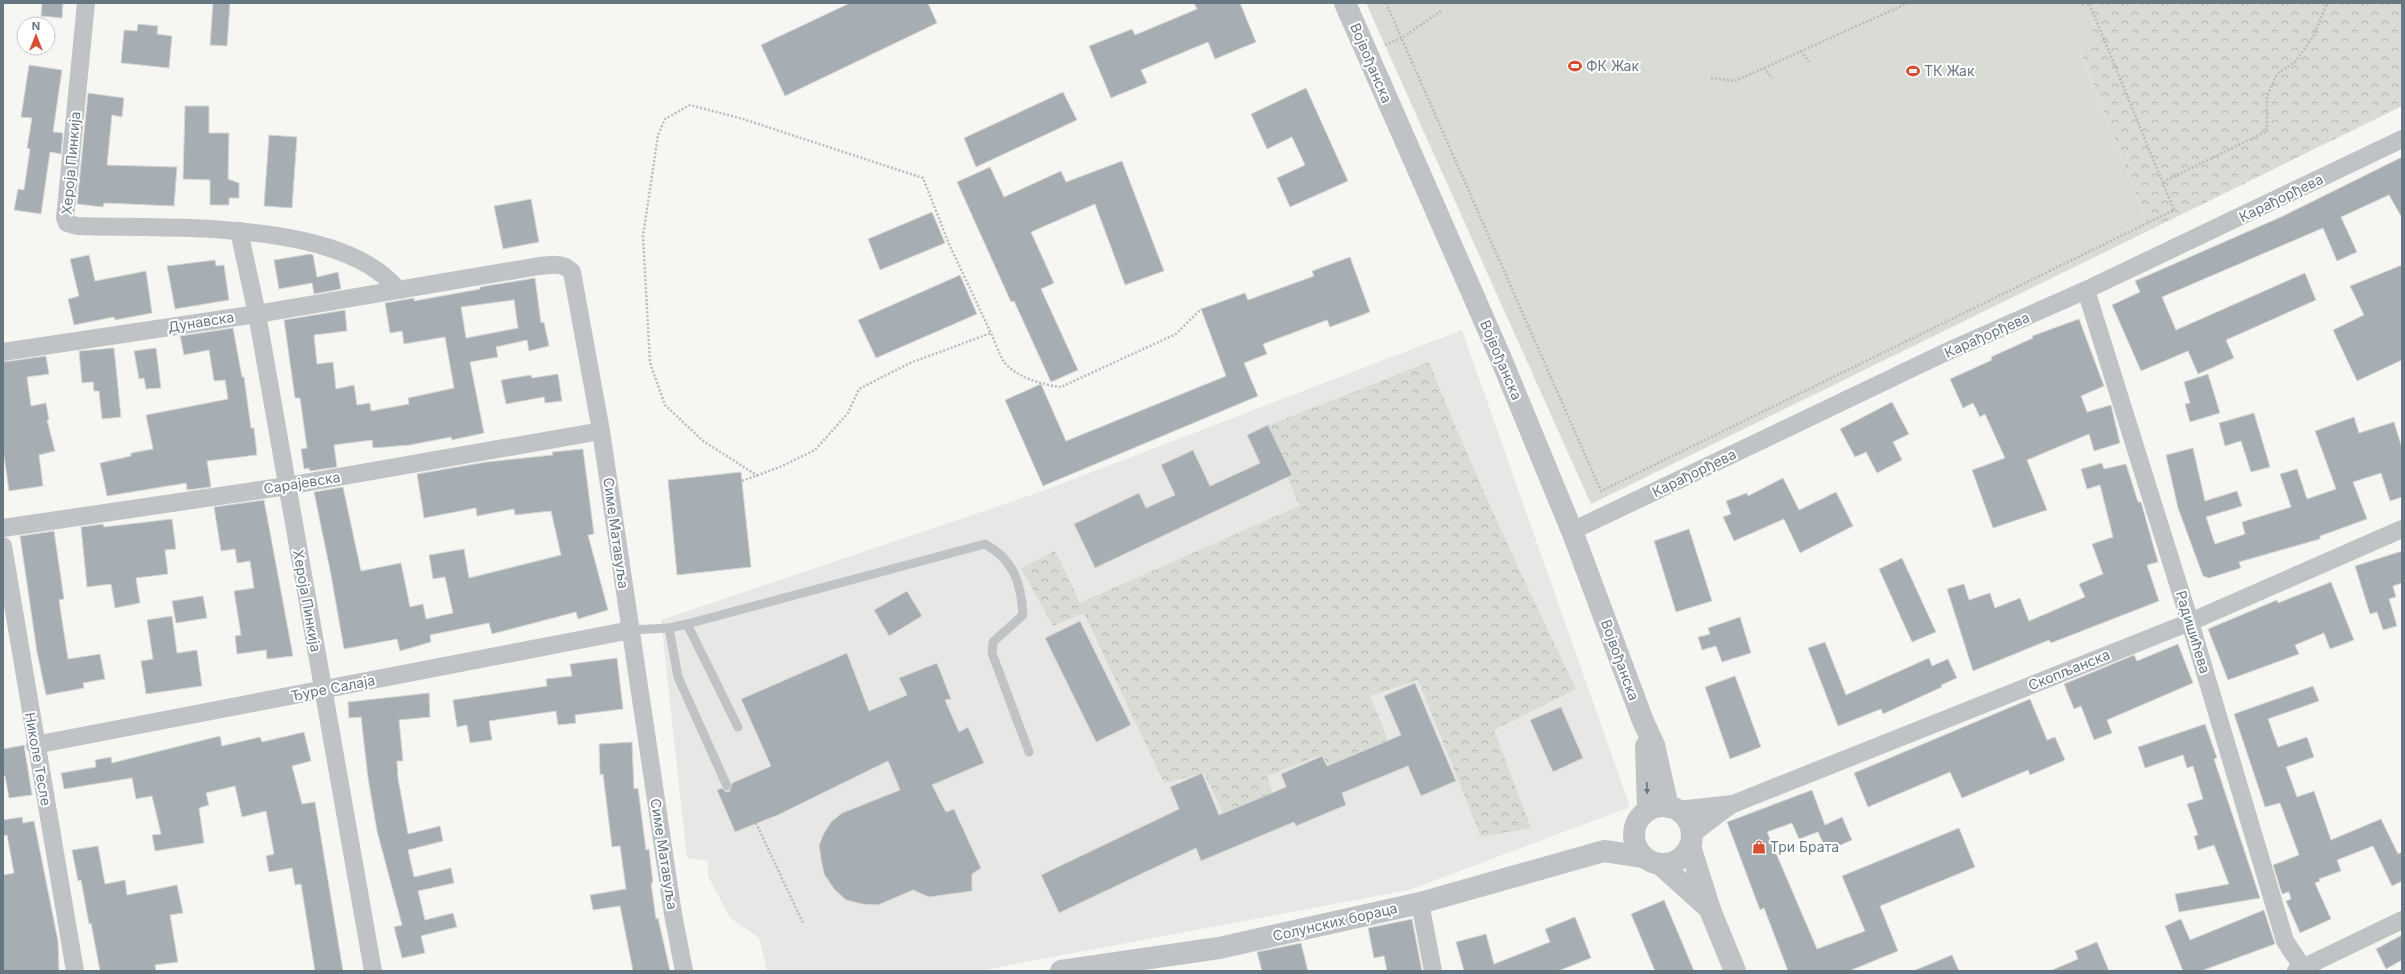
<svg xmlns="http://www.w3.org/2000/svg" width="2405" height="974" font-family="Inter,sans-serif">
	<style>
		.built { fill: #e7e7e6 }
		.forest { fill: url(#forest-crowns) }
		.pitch { fill: #d8dcd4 }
		.building { fill: #a7aeb3; stroke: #d7d7d5; fill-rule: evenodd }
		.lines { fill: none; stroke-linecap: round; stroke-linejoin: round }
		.path { stroke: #b9bcbe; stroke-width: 2.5; stroke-dasharray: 2 2; stroke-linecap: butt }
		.service { stroke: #bfc3c6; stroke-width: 9 }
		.minor { stroke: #bfc3c6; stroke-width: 18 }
		.tertiary { stroke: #bfc3c6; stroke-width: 22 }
		.oneway { fill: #677782 }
		.labels { text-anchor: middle; stroke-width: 4; stroke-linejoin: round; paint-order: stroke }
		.street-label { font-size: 14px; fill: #677782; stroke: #fff }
		.poi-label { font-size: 14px; fill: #677782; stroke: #fff; text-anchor: start }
	</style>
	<defs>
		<pattern id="forest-crowns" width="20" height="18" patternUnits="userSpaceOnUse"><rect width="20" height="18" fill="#d8dcd4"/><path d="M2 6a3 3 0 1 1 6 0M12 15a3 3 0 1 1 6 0" fill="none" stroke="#b3b7b1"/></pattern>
	</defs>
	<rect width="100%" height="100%" fill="#f6f6f3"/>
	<path class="built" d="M 1462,330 L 1630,807 L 1409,890 L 978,971 L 767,971 L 759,938 L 730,918 L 708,876 L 708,861 L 687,858 L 661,620 L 1040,492 Z"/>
	<g class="forest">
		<path d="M 2061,3 L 2402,3 L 2402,106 L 2150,230 Z"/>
		<path d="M 1429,362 C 1473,473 1524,581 1576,689 L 1494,730 L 1531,828 L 1481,837 L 1418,680 L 1370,696 L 1388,740 L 1328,765 L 1321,755 L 1267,776 L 1273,794 L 1223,813 L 1204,773 L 1164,783 L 1084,613 L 1053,626 L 1021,568 L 1055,551 L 1080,603 L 1299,506 L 1267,426 Z"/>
	</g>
	<path class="pitch" d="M 1366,3 L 2080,3 L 2097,39 L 2078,47 L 2150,230 L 1591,504 Z"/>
	<g class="building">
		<path d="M 42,3 L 63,3 L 62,18 L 41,16 Z"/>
		<path d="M 213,3 L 230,3 L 227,46 L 210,45 Z"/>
		<path d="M 850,3 L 928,3 L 937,23 L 785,96 L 761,45 Z"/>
		<path d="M 1194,3 L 1240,3 L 1256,42 L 1215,59 L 1208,42 L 1141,70 L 1147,83 L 1111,98 L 1089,46 L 1132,29 L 1135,35 L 1197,9 Z"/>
		<path d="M 138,24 L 158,26 L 157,34 L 172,36 L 169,68 L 121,63 L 124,30 L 137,31 Z"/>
		<path d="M 29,65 L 62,70 L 53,132 L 63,133 L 61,154 L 50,152 L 41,214 L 14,210 L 18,189 L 24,190 L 30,149 L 27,148 L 32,118 L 21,117 Z"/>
		<path d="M 1306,88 L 1348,181 L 1290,207 L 1277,178 L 1305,165 L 1292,137 L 1267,149 L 1251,114 Z"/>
		<path d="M 1063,92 L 1077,120 L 976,167 L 964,138 Z"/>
		<path d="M 88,93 L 124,98 L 122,117 L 112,115 L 107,165 L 177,167 L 174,206 L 104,203 L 103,207 L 77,204 Z"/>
		<path d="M 185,106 L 209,106 L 209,133 L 229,133 L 228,179 L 239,183 L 239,198 L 229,198 L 229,205 L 210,205 L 210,180 L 183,179 Z"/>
		<path d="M 269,135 L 297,137 L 292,208 L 264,206 Z"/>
		<path d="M 2402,157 L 2402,218 L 2389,195 L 2341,217 L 2357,252 L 2337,261 L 2323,228 L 2162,297 L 2176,330 L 2305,273 L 2316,300 L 2226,340 L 2234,358 L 2198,374 L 2188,351 L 2141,371 L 2112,305 L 2140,292 L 2135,281 L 2281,217 Z"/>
		<path d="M 1122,161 L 1164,271 L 1125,285 L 1095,204 L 1031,232 L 1054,283 L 1041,289 L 1078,370 L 1051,382 L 1014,301 L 1011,302 L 957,182 L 990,167 L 1004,197 L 1061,171 L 1066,182 Z"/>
		<path d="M 531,199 L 539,242 L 503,249 L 494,206 Z"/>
		<path d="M 932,212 L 945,243 L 880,270 L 868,239 Z"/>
		<path d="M 310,254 L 313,255 L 317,277 L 338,272 L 341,289 L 314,294 L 312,283 L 279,289 L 274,260 Z"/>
		<path d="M 89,255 L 95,281 L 146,271 L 152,313 L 115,320 L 114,317 L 74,325 L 68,299 L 79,296 L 70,259 Z"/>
		<path d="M 1350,257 L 1370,312 L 1330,327 L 1327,320 L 1263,344 L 1267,354 L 1244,363 L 1258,396 L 1043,486 L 1005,400 L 1041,384 L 1066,441 L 1226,376 L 1201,309 L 1245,293 L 1248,300 L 1314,276 L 1312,271 Z"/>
		<path d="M 215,260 L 216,266 L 224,265 L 229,300 L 175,309 L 167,266 Z"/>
		<path d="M 2402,265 L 2402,360 L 2357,381 L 2333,330 L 2364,315 L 2350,286 Z"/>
		<path d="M 960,275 L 977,314 L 876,358 L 858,320 Z"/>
		<path d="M 535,278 L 541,323 L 544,322 L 549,346 L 529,351 L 527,340 L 496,347 L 498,357 L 470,362 L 484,433 L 452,440 L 451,437 L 410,445 L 373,448 L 372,440 L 334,445 L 337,467 L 310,471 L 309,468 L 304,469 L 301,449 L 307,448 L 300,398 L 295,398 L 284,320 L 345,310 L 347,331 L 314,335 L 317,364 L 333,362 L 336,389 L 354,385 L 357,405 L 370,403 L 371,411 L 409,404 L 408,398 L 454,388 L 445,337 L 404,344 L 402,331 L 390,333 L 385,303 L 414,298 L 414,301 L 480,289 L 480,287 ZM 514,300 L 518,328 L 466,338 L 461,307 Z"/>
		<path d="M 2079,319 L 2104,386 L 2081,396 L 2087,412 L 2111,405 L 2120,443 L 2094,451 L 2089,434 L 2027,460 L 2047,510 L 1993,528 L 1972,470 L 2005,458 L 1985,414 L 1980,417 L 1973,403 L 1963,408 L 1950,379 L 1992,360 L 1991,357 L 2033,338 L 2032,336 Z"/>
		<path d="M 233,328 L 242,377 L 244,377 L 251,428 L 254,428 L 257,455 L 207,461 L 211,487 L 187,490 L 186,483 L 107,496 L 100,463 L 131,456 L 131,453 L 153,449 L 146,415 L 228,399 L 225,380 L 214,381 L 209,350 L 184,355 L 180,336 Z"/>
		<path d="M 114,348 L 121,417 L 102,419 L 99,391 L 94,391 L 93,382 L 82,383 L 79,351 Z"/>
		<path d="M 156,348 L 161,388 L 146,389 L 144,378 L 139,379 L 134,351 Z"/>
		<path d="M 46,356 L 49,374 L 27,377 L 31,406 L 46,403 L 49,420 L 47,420 L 55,451 L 39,455 L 43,486 L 9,491 L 3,449 L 3,362 Z"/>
		<path d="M 558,374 L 562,401 L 545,403 L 544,397 L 506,404 L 501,380 L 531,375 L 532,378 Z"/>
		<path d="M 2208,374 L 2220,413 L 2190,422 L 2185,404 L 2190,403 L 2184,382 Z"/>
		<path d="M 1892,402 L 1909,434 L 1893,442 L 1902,460 L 1877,473 L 1866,452 L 1855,457 L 1840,429 Z"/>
		<path d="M 2254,413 L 2270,467 L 2251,472 L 2241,441 L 2225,446 L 2219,423 Z"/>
		<path d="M 2354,417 L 2359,433 L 2394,422 L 2402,448 L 2402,497 L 2390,501 L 2381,473 L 2353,482 L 2367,519 L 2320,536 L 2320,539 L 2239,562 L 2241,568 L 2209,578 L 2203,576 L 2178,508 L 2166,455 L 2193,448 L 2205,501 L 2237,491 L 2242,506 L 2206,517 L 2215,544 L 2245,534 L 2242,522 L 2291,507 L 2280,474 L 2297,469 L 2307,499 L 2336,489 L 2315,431 Z"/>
		<path d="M 1268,425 L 1292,475 L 1095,568 L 1074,524 L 1139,493 L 1146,508 L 1175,495 L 1161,465 L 1193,450 L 1210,486 L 1260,463 L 1247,435 Z"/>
		<path d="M 583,449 L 594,534 L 588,535 L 608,610 L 578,619 L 576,612 L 492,634 L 489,623 L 430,635 L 431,642 L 400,651 L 397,639 L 344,649 L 331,575 L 314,492 L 343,487 L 361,571 L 401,563 L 410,607 L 423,604 L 426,619 L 453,613 L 445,577 L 433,579 L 429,555 L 464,549 L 469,578 L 561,555 L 551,511 L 515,515 L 514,509 L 477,516 L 476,508 L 424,518 L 417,474 L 486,462 L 553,455 L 552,452 Z"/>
		<path d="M 2102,463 L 2104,469 L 2126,464 L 2138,502 L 2141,502 L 2158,562 L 2147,565 L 2159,601 L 2051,643 L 2049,640 L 1973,671 L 1947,589 L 1964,584 L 1969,600 L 1990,593 L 1995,608 L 2020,598 L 2029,621 L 2085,597 L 2079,584 L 2103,574 L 2092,544 L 2113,537 L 2100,485 L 2087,489 L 2081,469 Z"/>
		<path d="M 741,472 L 751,567 L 677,575 L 668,480 Z"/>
		<path d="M 1783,478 L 1799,510 L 1836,492 L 1853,526 L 1800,553 L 1784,519 L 1734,541 L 1723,517 L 1731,514 L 1726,501 L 1747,493 L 1748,496 Z"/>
		<path d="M 264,500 L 293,656 L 267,659 L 266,650 L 237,654 L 235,636 L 241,635 L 234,591 L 254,588 L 250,561 L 237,563 L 235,549 L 221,551 L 214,507 Z"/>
		<path d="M 172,519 L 176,549 L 165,550 L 168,574 L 136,578 L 140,603 L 115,608 L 111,584 L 87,587 L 81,527 L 103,524 L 104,527 Z"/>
		<path d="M 1689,529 L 1712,601 L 1676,612 L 1654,541 Z"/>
		<path d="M 54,531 L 64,599 L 59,600 L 68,659 L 100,654 L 105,679 L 83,683 L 84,688 L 46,695 L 37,652 L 20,536 Z"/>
		<path d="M 2402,551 L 2402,583 L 2393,586 L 2396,597 L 2389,599 L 2397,626 L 2383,630 L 2377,612 L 2370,614 L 2355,566 Z"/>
		<path d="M 1902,558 L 1936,632 L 1912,642 L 1879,569 Z"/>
		<path d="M 2331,582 L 2354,640 L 2330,649 L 2324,633 L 2295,645 L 2299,654 L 2228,680 L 2208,629 L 2277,600 L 2278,603 Z"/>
		<path d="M 907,591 L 922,616 L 889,636 L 874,610 Z"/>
		<path d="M 203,596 L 207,618 L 176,623 L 172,601 Z"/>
		<path d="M 172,616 L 177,653 L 197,650 L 202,686 L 146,694 L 141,661 L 153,659 L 147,620 Z"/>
		<path d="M 1740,617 L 1751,653 L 1722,662 L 1716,646 L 1702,650 L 1698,637 L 1710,634 L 1708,628 Z"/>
		<path d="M 1080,621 L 1131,725 L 1096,742 L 1045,638 Z"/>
		<path d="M 1825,642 L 1846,695 L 1929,658 L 1932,666 L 1948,659 L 1957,678 L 1941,685 L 1942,687 L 1883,714 L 1881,709 L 1838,726 L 1808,648 Z"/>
		<path d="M 2178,644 L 2193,683 L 2107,720 L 2112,733 L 2094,740 L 2081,706 L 2074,709 L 2064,684 L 2134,655 L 2137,661 Z"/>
		<path d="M 847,653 L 869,711 L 907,695 L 899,678 L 937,663 L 951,699 L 945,700 L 959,732 L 968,727 L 984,763 L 932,785 L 946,812 L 954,809 L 981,868 L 972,874 L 972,891 L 929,897 L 913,890 L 878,905 L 862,904 L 846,900 L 834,889 L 824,874 L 821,859 L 819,845 L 824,833 L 831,822 L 842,813 L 900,790 L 888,761 L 778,815 L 735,832 L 717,790 L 722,788 L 726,792 L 730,791 L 732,783 L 771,766 L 741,699 Z"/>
		<path d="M 617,658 L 623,709 L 575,715 L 576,723 L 558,725 L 556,711 L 489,721 L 492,740 L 470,743 L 467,725 L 457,727 L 453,700 L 547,686 L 546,679 L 572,676 L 570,664 Z"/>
		<path d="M 1735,676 L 1761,747 L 1730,759 L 1705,687 Z"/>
		<path d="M 1415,683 L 1456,781 L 1421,796 L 1408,766 L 1342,793 L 1346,805 L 1296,826 L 1294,822 L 1201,861 L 1196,848 L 1059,913 L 1041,875 L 1179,809 L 1170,787 L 1202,773 L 1219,815 L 1286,787 L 1281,774 L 1322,756 L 1327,766 L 1401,735 L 1384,696 Z"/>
		<path d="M 2313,686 L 2319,701 L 2268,719 L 2278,747 L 2307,737 L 2314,757 L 2286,767 L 2297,797 L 2314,791 L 2331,840 L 2381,819 L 2398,854 L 2402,852 L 2402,881 L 2392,886 L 2373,846 L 2337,860 L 2341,871 L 2319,879 L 2320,881 L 2315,883 L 2331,919 L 2300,933 L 2286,901 L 2291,899 L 2289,892 L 2282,894 L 2273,865 L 2299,855 L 2280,803 L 2265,807 L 2234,714 Z"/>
		<path d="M 429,693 L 430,717 L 399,720 L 403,761 L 397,761 L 398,778 L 408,834 L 440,826 L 443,841 L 408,850 L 414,877 L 451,868 L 454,883 L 418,891 L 425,920 L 453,913 L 457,927 L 421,936 L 425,953 L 402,958 L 394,927 L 402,925 L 377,831 L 368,778 L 361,717 L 349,718 L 348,702 Z"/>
		<path d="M 2030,699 L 2047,740 L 2055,737 L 2065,760 L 2030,775 L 2028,770 L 1962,798 L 1950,772 L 1868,807 L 1854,773 Z"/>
		<path d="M 1561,707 L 1583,758 L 1553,772 L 1530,720 Z"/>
		<path d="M 2205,724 L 2217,758 L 2214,759 L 2260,898 L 2179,912 L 2175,894 L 2229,884 L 2214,845 L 2198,850 L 2194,836 L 2198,835 L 2187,804 L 2203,799 L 2193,766 L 2187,768 L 2183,755 L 2145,768 L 2138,747 Z"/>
		<path d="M 304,732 L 311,761 L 292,766 L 302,804 L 315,802 L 343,971 L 315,971 L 301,884 L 295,885 L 292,868 L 269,872 L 266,856 L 274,854 L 266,811 L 242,817 L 235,786 L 206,793 L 209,805 L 199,808 L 204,843 L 155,851 L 152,835 L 161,834 L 152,796 L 136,799 L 132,778 L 64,789 L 61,773 L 96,767 L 95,760 L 111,757 L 112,763 L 220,736 L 222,746 L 260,737 L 262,742 Z"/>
		<path d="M 632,742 L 634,789 L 638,788 L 646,850 L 649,849 L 653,883 L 651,883 L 656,919 L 658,918 L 670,971 L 633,971 L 620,906 L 593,910 L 590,895 L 626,889 L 620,846 L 612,847 L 603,774 L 600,775 L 599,744 Z"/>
		<path d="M 24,745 L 32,795 L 9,798 L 5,776 L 3,776 L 3,749 Z"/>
		<path d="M 1812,790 L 1825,825 L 1842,817 L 1852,840 L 1827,851 L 1818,832 L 1799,839 L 1792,823 L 1767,832 L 1817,949 L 1865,931 L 1842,876 L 1959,828 L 1975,867 L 1880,906 L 1898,951 L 1849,971 L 1788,971 L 1764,908 L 1760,910 L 1727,822 Z"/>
		<path d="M 22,817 L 23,823 L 34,821 L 58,941 L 59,971 L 3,971 L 3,875 L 14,873 L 7,835 L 3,836 L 3,820 Z"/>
		<path d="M 98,846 L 105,884 L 125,880 L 127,895 L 177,885 L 183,913 L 170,915 L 178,962 L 155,965 L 156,971 L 100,971 L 91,923 L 89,924 L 81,880 L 78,881 L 72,850 Z"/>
		<path d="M 1664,900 L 1681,940 L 1694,971 L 1655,971 L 1631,914 Z"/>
		<path d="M 2264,910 L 2275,944 L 2201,971 L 2183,971 L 2165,926 L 2181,919 L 2190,940 Z"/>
		<path d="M 1575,917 L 1591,958 L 1558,971 L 1464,971 L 1456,942 L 1486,934 L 1494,964 L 1550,942 L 1545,929 Z"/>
		<path d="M 1412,919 L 1422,971 L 1387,971 L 1384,956 L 1374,958 L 1368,928 Z"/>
		<path d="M 2402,935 L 2402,960 L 2386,969 L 2376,949 Z"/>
		<path d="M 2097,942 L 2109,971 L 2050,971 L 2078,959 L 2075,951 Z"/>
		<path d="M 1301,943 L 1308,971 L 1262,971 L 1257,952 Z"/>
		<path d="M 1952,955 L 1959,971 L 1913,971 Z"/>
	</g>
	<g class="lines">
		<g class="path">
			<path d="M 1386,3 L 1601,491 L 2174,210 L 2089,3"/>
			<path d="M 1385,45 L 1402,38 L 1441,11"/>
			<path d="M 1801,51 L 1809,62"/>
			<path d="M 1764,68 L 1772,78"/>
			<path d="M 1711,78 L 1735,81 L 1908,3"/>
			<path d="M 2163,182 L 2267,131 L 2267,96 L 2277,74 L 2296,61 L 2314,35 L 2327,3"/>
			<path d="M 758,476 L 703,441 L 665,405 L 650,363 L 643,236 L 658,135 L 665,119 L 690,105 L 743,119 L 923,178 L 949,244 L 991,333"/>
			<path d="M 742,481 L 780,467 L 815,450 L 848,413 L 859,389 L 910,363 L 991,333 C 995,342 999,354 1004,362 C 1016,377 1042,385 1061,387 L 1176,334 L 1201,309"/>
			<path d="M 756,823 L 803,923"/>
		</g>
		<g class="service">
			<path d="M 687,624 L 738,727"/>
			<path d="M 669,628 L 678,677 L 727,786"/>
			<path d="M 631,630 L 669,628 L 687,624 L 985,544 C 1014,560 1021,583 1023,615 L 993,642 L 992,653 L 1029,752"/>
		</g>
		<g class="minor">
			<path d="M 86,3 L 65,218 L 67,223 L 77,226 C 162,229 341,218 398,290"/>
			<path d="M 239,231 L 257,314 L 373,971"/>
			<path d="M 2086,290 L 2190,622 L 2285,941 L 2305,971"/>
			<path d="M 3,352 L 257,314 L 539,266 C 552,265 563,262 572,272 L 601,431 L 673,914 L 684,971"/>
			<path d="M 3,528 L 287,486 L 601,431"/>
			<path d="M 1572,531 L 1944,353 L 2086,290 L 2402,139"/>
			<path d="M 3,546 L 75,971"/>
			<path d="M 35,745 L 631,630"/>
			<path d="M 1678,810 L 1733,804 L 2190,622 L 2402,529"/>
			<path d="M 1692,834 L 1732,804"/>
			<path d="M 1420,903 L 1433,971"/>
			<path d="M 2296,971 L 2402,920"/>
		</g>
		<g class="tertiary">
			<path d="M 1345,3 L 1499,354 L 1572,531 L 1643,721 L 1654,745 L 1668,807"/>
			<path d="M 1646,746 L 1648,810"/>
			<circle cx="1663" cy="835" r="29"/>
			<path d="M 1690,846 L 1710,910 L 1735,971"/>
			<path d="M 1660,864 L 1710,909"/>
			<path d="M 1061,971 L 1219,948 L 1420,903 L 1604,851 L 1644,857"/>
		</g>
	</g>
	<defs><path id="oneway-solid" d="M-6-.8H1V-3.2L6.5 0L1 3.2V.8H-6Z"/></defs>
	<use class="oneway" href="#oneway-solid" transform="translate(1647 788) rotate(88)"/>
	<defs>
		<g id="stadium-bare" transform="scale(1.08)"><path d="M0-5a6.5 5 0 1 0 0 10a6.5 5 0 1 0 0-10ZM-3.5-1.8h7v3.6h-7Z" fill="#d64f33" stroke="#fff" stroke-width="2.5" paint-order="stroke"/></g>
		<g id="shop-bare" transform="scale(1.08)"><path d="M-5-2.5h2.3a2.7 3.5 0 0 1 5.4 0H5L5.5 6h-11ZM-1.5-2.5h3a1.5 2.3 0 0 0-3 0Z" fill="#d64f33" stroke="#fff" stroke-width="2.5" paint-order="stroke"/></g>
	</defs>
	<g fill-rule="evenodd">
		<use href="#stadium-bare" x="1575" y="66"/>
		<use href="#stadium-bare" x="1913" y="71"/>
		<use href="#shop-bare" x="1759" y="847"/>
	</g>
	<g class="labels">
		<g class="street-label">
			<text transform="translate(1371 63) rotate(67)" y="5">Војвођанска</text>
			<text transform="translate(71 163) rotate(-85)" y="5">Хероја Пинкија</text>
			<text transform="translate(2281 198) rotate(-26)" y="5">Карађорђева</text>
			<text transform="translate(201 322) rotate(-9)" y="5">Дунавска</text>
			<text transform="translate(1987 335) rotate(-24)" y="5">Карађорђева</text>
			<text transform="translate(1501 360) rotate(67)" y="5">Војвођанска</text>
			<text transform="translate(1694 473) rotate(-26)" y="5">Карађорђева</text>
			<text transform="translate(302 483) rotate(-9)" y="5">Сарајевска</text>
			<text transform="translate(616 533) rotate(82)" y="5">Симе Матавуља</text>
			<text transform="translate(307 601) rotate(80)" y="5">Хероја Пинкија</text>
			<text transform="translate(2193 632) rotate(73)" y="5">Радишићева</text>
			<text transform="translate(1620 660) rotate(70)" y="5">Војвођанска</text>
			<text transform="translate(2069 670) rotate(-22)" y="5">Скопљанска</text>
			<text transform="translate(333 688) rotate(-11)" y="5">Ђуре Салаја</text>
			<text transform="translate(38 759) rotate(80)" y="5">Николе Тесле</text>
			<text transform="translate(664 854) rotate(81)" y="5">Симе Матавуља</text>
			<text transform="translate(1335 922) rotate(-13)" y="5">Солунских бораца</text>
		</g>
		<g class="poi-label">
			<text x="1586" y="71">ФК Жак</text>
			<text x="1924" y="76">ТК Жак</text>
			<text x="1770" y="852">Три Брата</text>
		</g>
	</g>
	<rect width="2405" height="974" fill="none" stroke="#677782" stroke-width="8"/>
	<g transform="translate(36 36)"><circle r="19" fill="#ffffff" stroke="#c2c9cd"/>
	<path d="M0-3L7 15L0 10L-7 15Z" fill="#d64f33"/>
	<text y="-6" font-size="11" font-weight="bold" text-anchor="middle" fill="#677782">N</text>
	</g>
</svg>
